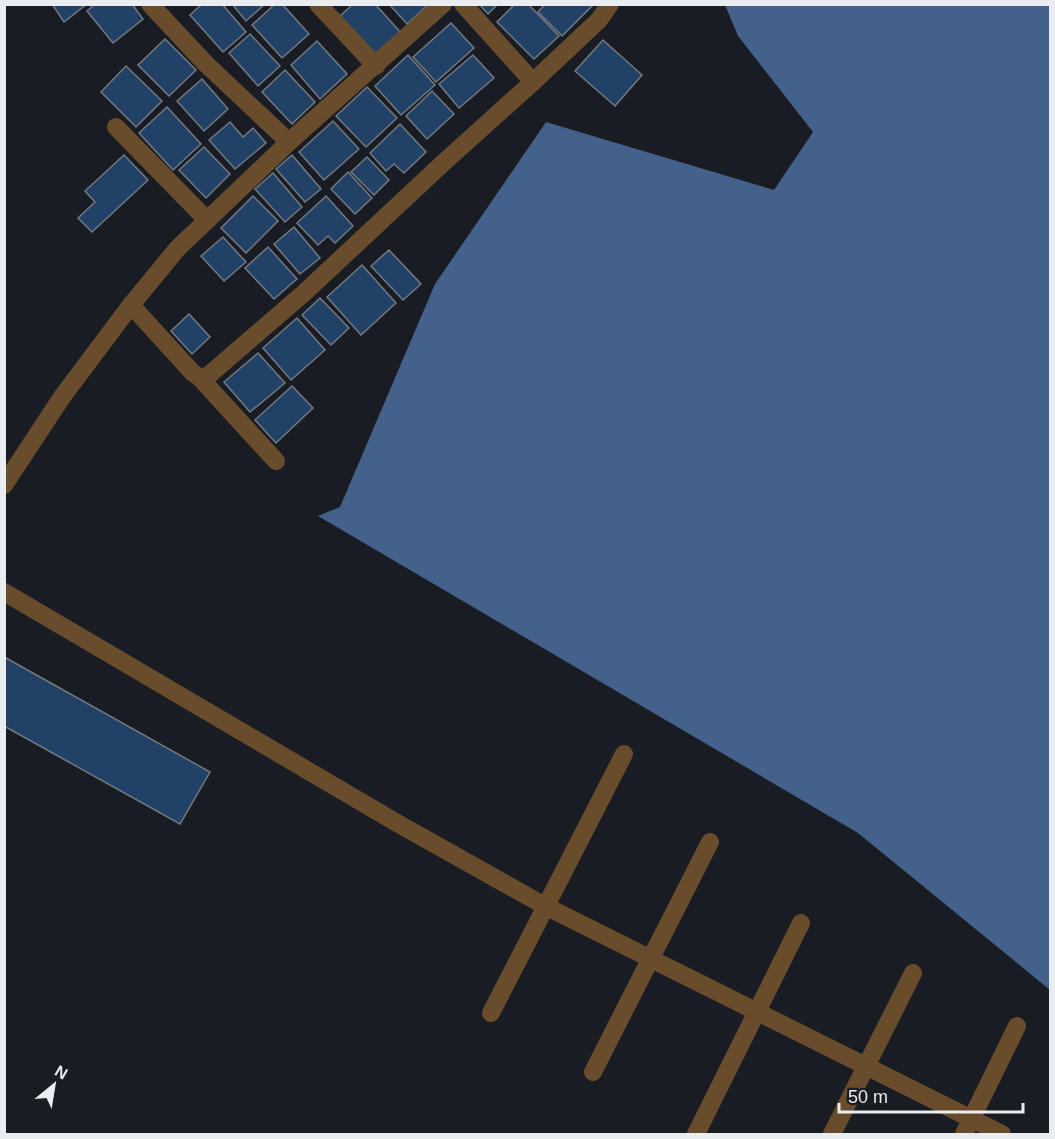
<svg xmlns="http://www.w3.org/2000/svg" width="1055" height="1139" font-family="Arial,sans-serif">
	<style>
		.water { fill: #43618a }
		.building { fill: #224167; stroke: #737980; stroke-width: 1.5 }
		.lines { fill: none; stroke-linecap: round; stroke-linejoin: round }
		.minor { stroke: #694c2c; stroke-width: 18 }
	</style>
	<rect width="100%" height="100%" fill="#191d23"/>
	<path class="water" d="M 725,5 L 1050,5 L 1050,990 L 858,833 L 318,516 L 340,507 L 435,284 L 546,122 L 774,190 L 813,132 L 738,36 Z"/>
	<g class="building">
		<path d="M 52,4 L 87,4 L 64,22 Z"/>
		<path d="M 95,4 L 132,4 L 143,19 L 113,43 L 87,11 Z"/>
		<path d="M 202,4 L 222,4 L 246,32 L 223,52 L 190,15 Z"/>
		<path d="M 232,4 L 265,4 L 246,21 Z"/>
		<path d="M 275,4 L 282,4 L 309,34 L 282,58 L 252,25 Z"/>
		<path d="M 353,4 L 375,4 L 402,34 L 376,58 L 339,17 Z"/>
		<path d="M 389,4 L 429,4 L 407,24 Z"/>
		<path d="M 479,4 L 498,4 L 488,14 Z"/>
		<path d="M 515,4 L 528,4 L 559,36 L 534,59 L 497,22 Z"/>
		<path d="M 545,4 L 591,4 L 592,6 L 562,36 L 538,12 Z"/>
		<path d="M 451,23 L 474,48 L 436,82 L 413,57 Z"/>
		<path d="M 250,34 L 280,66 L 258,86 L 229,53 Z"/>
		<path d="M 165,39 L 196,70 L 169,96 L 138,65 Z"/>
		<path d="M 603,40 L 642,75 L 615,106 L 575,71 Z"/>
		<path d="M 317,41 L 347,74 L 320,99 L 291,65 Z"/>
		<path d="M 408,55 L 435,85 L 401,115 L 375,86 Z"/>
		<path d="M 473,55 L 494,78 L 459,108 L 439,84 Z"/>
		<path d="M 126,66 L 162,101 L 136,127 L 101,92 Z"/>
		<path d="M 285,70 L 315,102 L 292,124 L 262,92 Z"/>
		<path d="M 202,79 L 228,109 L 204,131 L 177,101 Z"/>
		<path d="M 367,87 L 397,118 L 366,147 L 336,116 Z"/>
		<path d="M 432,91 L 454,114 L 427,139 L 406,116 Z"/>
		<path d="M 167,107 L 201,144 L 173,170 L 139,133 Z"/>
		<path d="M 333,121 L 359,149 L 324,180 L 299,152 Z"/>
		<path d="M 230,122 L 243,137 L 253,128 L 266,143 L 235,169 L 209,140 Z"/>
		<path d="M 400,124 L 426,152 L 404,173 L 394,164 L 386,171 L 370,153 Z"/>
		<path d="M 204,147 L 230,174 L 206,198 L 179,170 Z"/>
		<path d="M 124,155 L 148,180 L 92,232 L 78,218 L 95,202 L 85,191 Z"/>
		<path d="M 292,155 L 321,189 L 305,202 L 276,169 Z"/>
		<path d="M 367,157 L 389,180 L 374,195 L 351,172 Z"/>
		<path d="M 348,172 L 372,198 L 355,214 L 331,189 Z"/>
		<path d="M 273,173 L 302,207 L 285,222 L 255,189 Z"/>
		<path d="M 253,196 L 278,221 L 246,253 L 221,228 Z"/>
		<path d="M 326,196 L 353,226 L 335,243 L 328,236 L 318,245 L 297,223 Z"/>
		<path d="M 294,227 L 320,258 L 300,274 L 274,244 Z"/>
		<path d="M 223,237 L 246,262 L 224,281 L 201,256 Z"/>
		<path d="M 268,247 L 297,279 L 274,299 L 245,268 Z"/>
		<path d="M 389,250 L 421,284 L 403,300 L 371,266 Z"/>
		<path d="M 362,265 L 396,303 L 361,335 L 327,297 Z"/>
		<path d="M 320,298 L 349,328 L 331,345 L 302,315 Z"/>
		<path d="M 189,314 L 210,337 L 192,354 L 171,331 Z"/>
		<path d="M 297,318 L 325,350 L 291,380 L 263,348 Z"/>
		<path d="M 258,353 L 285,383 L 250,412 L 224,382 Z"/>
		<path d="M 292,386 L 313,408 L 276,443 L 255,420 Z"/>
		<path d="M 6,658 L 210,772 L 180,824 L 4,726 L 4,661 Z"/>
	</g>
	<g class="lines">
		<g class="minor">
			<path d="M 150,4 L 206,64 L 289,142"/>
			<path d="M 318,4 L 376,66"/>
			<path d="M 463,4 L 533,82"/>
			<path d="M 116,127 L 207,220"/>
			<path d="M 131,305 L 193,373 L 200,378 L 209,375 L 304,293 L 442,164 L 533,82 L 599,20 L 610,4"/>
			<path d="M 200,378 L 276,461"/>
			<path d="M 4,485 L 62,397 L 131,305 L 177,249 L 289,142 L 443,4"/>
			<path d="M 4,592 L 397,823 L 545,906 L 1002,1134"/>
			<path d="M 491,1013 L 624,754"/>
			<path d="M 593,1072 L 710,842"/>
			<path d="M 696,1134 L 801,923"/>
			<path d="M 832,1134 L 913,973"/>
			<path d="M 964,1134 L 1017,1026"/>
		</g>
	</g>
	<rect width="1055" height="1139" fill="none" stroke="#e9ecf0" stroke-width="12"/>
	<g transform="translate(54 1085) rotate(30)" stroke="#191d23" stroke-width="4.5" paint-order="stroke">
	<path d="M0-4.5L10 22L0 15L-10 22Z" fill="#e9ecf0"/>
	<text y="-9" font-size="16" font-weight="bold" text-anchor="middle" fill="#e9ecf0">N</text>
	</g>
	<path d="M839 1103v9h184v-9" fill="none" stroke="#e9ecf0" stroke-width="3"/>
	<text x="848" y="1103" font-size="18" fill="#e9ecf0" stroke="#191d23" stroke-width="4.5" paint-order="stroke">50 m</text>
</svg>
